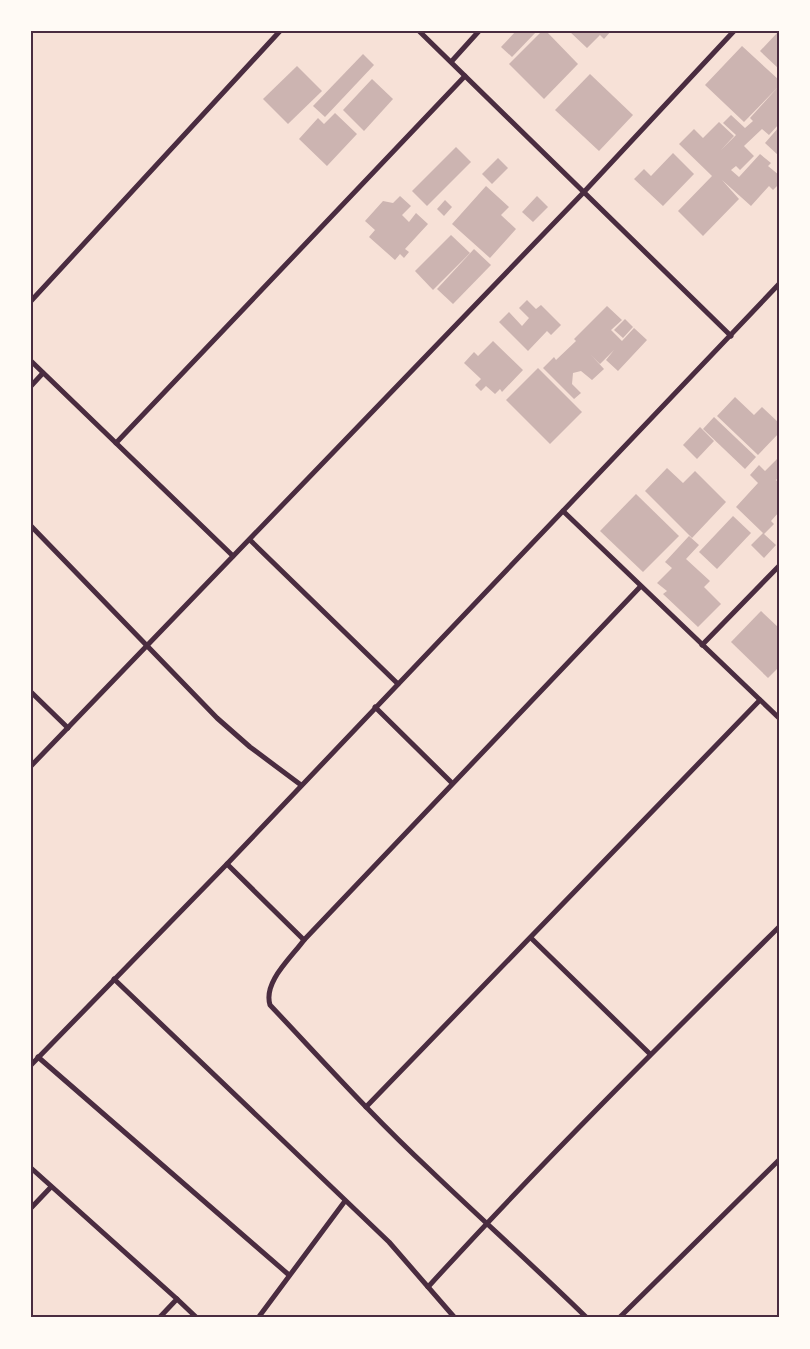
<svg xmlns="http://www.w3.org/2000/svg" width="810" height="1349" font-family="'Nunito Sans',sans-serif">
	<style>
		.building { fill: #ccb4b1 }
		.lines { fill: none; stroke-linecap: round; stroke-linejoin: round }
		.minor { stroke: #4a2c40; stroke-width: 5 }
		.neatline { fill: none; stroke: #4a2c40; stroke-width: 2 }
	</style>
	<rect width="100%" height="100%" fill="#f7e1d7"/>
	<g class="building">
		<path d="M 516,31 L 537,31 L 512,57 L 501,47 Z"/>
		<path d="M 542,31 L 546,31 L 578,64 L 544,99 L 509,64 Z"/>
		<path d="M 569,31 L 611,31 L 604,39 L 600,35 L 587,48 Z"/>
		<path d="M 778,32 L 779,33 L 779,69 L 760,51 Z"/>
		<path d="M 742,46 L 779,80 L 779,124 L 769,135 L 762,129 L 744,146 L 754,156 L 740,170 L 736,166 L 731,170 L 739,177 L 760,154 L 771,163 L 768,166 L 779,175 L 779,184 L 773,190 L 769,186 L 751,206 L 722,180 L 739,199 L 703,236 L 678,211 L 712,176 L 679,144 L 694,129 L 703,138 L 719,122 L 734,136 L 721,150 L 736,135 L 723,123 L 731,115 L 745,128 L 753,121 L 750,118 L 778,87 L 744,122 L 705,85 Z"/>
		<path d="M 363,54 L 374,65 L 325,117 L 313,106 Z"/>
		<path d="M 297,66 L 322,91 L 288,124 L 263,99 Z"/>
		<path d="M 590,74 L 633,115 L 599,151 L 555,110 Z"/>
		<path d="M 372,79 L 393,99 L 364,131 L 343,110 Z"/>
		<path d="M 335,113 L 357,134 L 327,166 L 299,139 L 318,118 L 324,124 Z"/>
		<path d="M 779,127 L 779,156 L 765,143 Z"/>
		<path d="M 456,147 L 471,162 L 427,206 L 412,191 Z"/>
		<path d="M 673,153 L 694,174 L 663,206 L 634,179 L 644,169 L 651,176 Z"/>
		<path d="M 498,158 L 508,168 L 492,184 L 482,174 Z"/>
		<path d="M 486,186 L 509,207 L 501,215 L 516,229 L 490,258 L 452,224 Z"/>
		<path d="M 400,196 L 411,206 L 402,215 L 409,222 L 416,213 L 428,224 L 405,249 L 409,252 L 404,258 L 400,254 L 395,260 L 369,237 L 375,230 L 365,221 L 383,201 L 393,203 Z"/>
		<path d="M 537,196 L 548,207 L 533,222 L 522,212 Z"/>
		<path d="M 445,200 L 452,207 L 444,216 L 437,209 Z"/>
		<path d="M 451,235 L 470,253 L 433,290 L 415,271 Z"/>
		<path d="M 474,249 L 491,265 L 453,304 L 437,289 Z"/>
		<path d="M 527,300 L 536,309 L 541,305 L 561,325 L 551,335 L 547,331 L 528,351 L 499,322 L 509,312 L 522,326 L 529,318 L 519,308 Z"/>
		<path d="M 607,306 L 622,320 L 611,330 L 619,338 L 610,347 L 619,338 L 622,341 L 634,328 L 647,340 L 618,371 L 606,360 L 614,350 L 600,364 L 591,355 L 604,369 L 592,380 L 581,371 L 573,373 L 572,384 L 581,393 L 574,399 L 543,368 L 554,357 L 556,360 L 576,341 L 574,339 Z"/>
		<path d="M 625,319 L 633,327 L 623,338 L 614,330 Z"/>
		<path d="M 493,341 L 523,370 L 502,392 L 500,389 L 495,394 L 486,386 L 481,391 L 475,385 L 481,379 L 464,363 L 474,352 L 478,356 Z"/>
		<path d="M 538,368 L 582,412 L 550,444 L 506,400 Z"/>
		<path d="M 735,397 L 754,415 L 762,407 L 779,423 L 779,433 L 758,455 L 717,416 Z"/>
		<path d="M 714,417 L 756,457 L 745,469 L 703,429 Z"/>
		<path d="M 700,427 L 714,441 L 697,459 L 683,445 Z"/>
		<path d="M 777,459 L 779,477 L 776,480 L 779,483 L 779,512 L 771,521 L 774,524 L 764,534 L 776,545 L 764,558 L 751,545 L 763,533 L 736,507 L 758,483 L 750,475 L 759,465 L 765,471 Z"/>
		<path d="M 667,468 L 683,483 L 695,471 L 726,502 L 692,538 L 645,491 Z"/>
		<path d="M 636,494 L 679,536 L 643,572 L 600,531 Z"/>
		<path d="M 733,516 L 751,533 L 717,569 L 699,552 Z"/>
		<path d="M 689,536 L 699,545 L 686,559 L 710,581 L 704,587 L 721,604 L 698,627 L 663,594 L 667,591 L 657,583 L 672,568 L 665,562 Z"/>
		<path d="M 761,611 L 779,628 L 779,667 L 768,678 L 731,642 Z"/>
	</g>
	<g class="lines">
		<g class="minor">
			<path d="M 419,31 L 731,336"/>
			<path d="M 451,62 L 479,31"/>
			<path d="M 31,301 L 280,31"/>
			<path d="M 31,361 L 233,556"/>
			<path d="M 31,386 L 43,373"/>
			<path d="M 116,443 L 465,76"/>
			<path d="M 563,511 L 779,718"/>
			<path d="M 31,526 L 217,718 L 250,747 L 301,785"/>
			<path d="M 250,540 L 398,684"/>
			<path d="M 702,645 L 779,566"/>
			<path d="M 31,692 L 68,728"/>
			<path d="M 375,707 L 452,783"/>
			<path d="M 31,766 L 583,193 L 734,31"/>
			<path d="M 227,864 L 304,940"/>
			<path d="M 531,938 L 650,1054"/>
			<path d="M 114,979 L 389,1242 L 455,1318"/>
			<path d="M 38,1057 L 289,1275"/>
			<path d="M 31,1065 L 227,864 L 779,284"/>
			<path d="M 366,1107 L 760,700"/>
			<path d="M 31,1168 L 177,1299 L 159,1318"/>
			<path d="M 31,1208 L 51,1187"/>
			<path d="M 428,1287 C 541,1163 660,1045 779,927"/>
			<path d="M 177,1299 L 197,1318"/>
			<path d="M 258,1318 L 345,1201"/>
			<path d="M 587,1318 C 535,1267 481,1219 429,1169 C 373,1117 322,1060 270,1005 C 263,982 291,958 304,940 L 640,587"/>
			<path d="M 619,1318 L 779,1160"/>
		</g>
	</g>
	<rect width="810" height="1349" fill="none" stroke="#fffaf5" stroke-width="65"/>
	<rect x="32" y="32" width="746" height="1284" class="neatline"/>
</svg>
